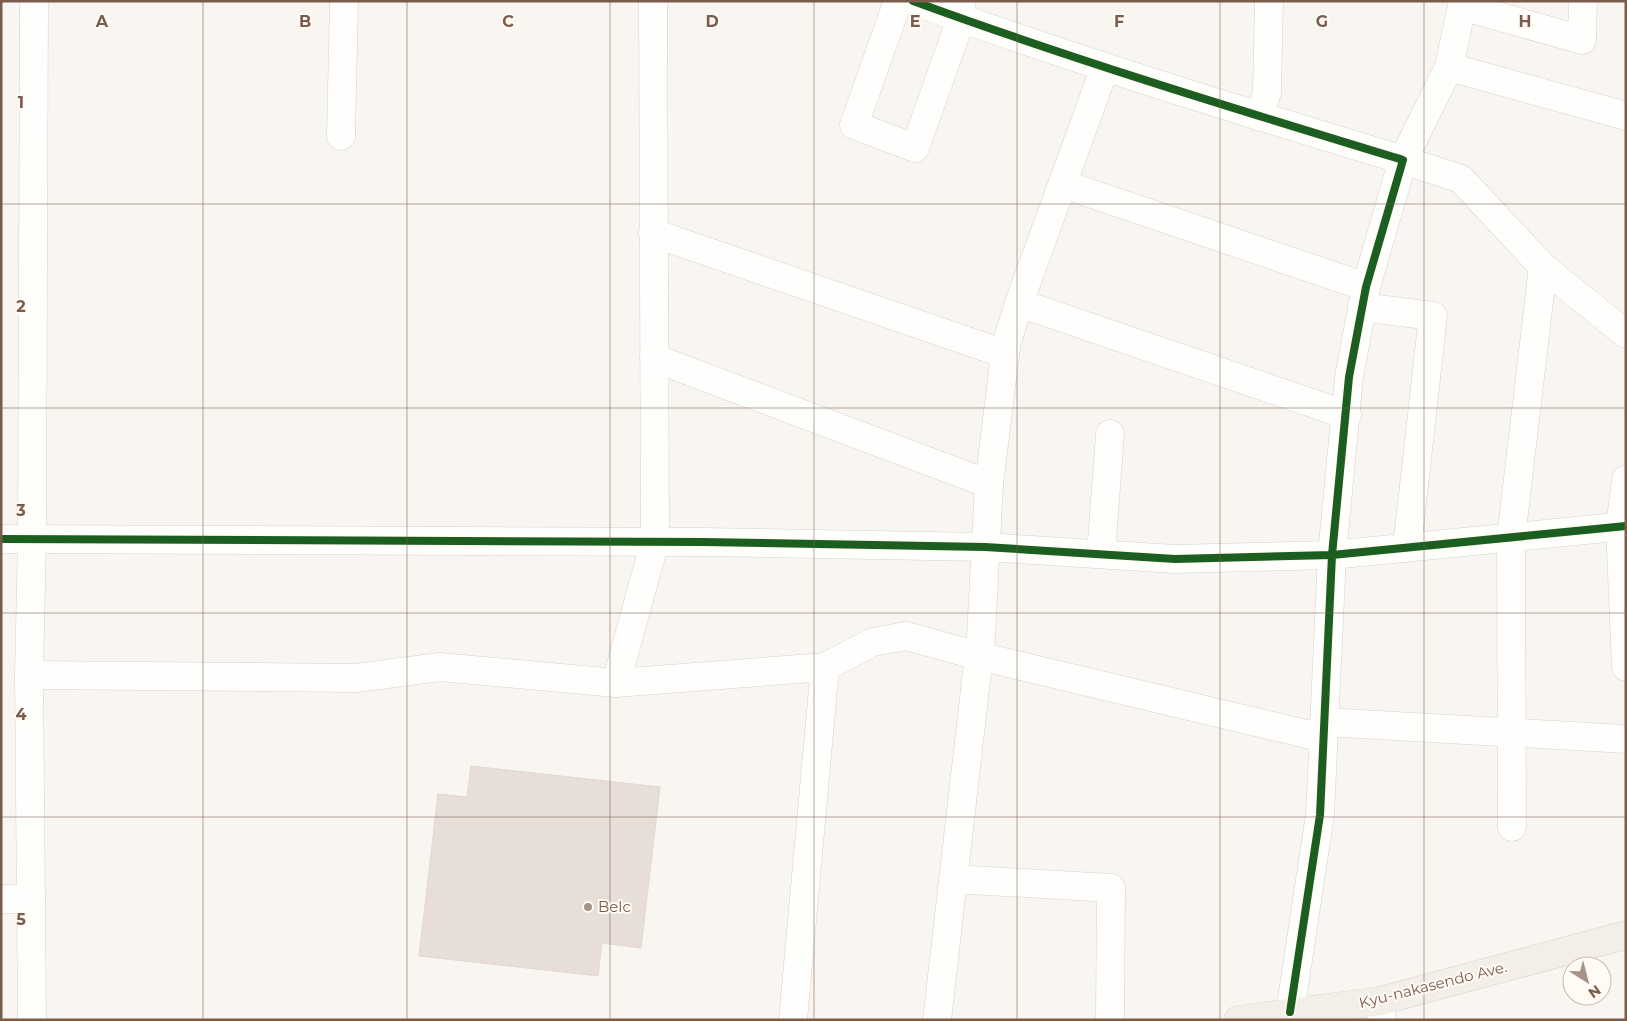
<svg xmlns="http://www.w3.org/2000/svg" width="1627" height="1021" font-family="Montserrat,sans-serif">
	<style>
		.building { fill: #e6ded7; stroke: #e2d8d2 }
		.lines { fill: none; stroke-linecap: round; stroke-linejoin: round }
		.minor-casing { stroke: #d7d1cb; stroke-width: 29 }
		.major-casing { stroke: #dad1cc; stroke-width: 29 }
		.minor { stroke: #fefefd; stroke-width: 28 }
		.major { stroke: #f3eee8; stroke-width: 28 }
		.cycleway-casing { stroke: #fffaf3; stroke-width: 11 }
		.cycleway { stroke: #1b5e20; stroke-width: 8 }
		.grid { fill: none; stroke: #7a5c4d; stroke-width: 1; stroke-opacity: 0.55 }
		.poi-dot { fill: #a69286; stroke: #fffaf3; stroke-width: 2 }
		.labels { text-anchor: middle; stroke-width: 4; stroke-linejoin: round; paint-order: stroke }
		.poi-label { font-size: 15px; fill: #7a5c4d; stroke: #fffaf3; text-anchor: start }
		.street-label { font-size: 15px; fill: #7a5c4d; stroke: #fffaf3 }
		.grid-label { font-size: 16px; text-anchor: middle; font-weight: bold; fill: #7a5c4d; stroke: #fffaf3; stroke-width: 4; stroke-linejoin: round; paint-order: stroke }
	</style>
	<rect width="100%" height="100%" fill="#f9f5f0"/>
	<path class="building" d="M 471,766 L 660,787 L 641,948 L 602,943 L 598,976 L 419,956 L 438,794 L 467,797 Z"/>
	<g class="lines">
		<g class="minor-casing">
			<g id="minor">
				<path d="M 898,1 L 854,125 L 915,148 L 961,19 L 961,1"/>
				<path d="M 913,1 C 1074,60 1239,110 1403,160 L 1366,287 L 1349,377 L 1332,555 L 1320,815 L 1290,1012"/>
				<path d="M 1449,67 L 1462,6 L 1582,40 L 1583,1"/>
				<path d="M 1259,117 L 1267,92 L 1269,1"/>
				<path d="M 341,136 L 344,1"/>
				<path d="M 1063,184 L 1366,287"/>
				<path d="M 653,233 L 1005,354"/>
				<path d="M 1543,267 L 1626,334"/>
				<path d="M 1019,303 L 1347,415"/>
				<path d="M 1362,307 L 1433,316 L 1407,548"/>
				<path d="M 654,358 L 989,484"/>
				<path d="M 1626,479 L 1620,527 L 1626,667"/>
				<path d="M 1,539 L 703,542 L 985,547 L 1175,559 L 1332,555 L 1626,526"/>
				<path d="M 1101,554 L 1110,434"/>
				<path d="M 29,675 L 356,678 L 440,667 L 616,683 L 825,667"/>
				<path d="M 616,683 L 655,541 L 653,1"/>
				<path d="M 1324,722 L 1626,739"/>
				<path d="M 1512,827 L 1511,538 L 1543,267 L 1461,179 L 1403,160 L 1449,67 L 1626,116"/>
				<path d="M 953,879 L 1111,888 L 1110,1020"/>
				<path d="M 1,899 L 31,899"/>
				<path d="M 1380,1001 L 1382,1020"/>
				<path d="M 32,1020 L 29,675 L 32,539 L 34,1"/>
				<path d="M 793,1020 L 825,667 L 873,642 L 906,636 L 979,656 L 1323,738"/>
				<path d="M 937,1020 L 981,637 L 989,484 L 1005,354 L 1007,342 L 1019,303 L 1105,67"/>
			</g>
		</g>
		<g class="major-casing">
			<path id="major" d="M 1238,1020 L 1380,1001 L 1626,935"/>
		</g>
		<use href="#minor" class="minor"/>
		<use href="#major" class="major"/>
		<g class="cycleway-casing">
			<g id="cycleway">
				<path d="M 913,1 C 1074,60 1239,110 1403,160 L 1366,287 L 1349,377 L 1332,555 L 1320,815 L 1290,1012"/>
				<path d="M 1,539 L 703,542 L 985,547 L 1175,559 L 1332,555 L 1626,526"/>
			</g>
		</g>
		<use href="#cycleway" class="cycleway"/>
	</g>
	<path class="grid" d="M 203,1 L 203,1020M 407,1 L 407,1020M 610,1 L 610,1020M 814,1 L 814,1020M 1017,1 L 1017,1020M 1220,1 L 1220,1020M 1424,1 L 1424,1020M 1,204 L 1626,204M 1,408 L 1626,408M 1,613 L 1626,613M 1,817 L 1626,817"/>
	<circle class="poi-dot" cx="588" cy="907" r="5"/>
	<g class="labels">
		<g class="poi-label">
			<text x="598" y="912">Belc</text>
		</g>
		<g class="street-label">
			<text transform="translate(1433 985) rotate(-14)" y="5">Kyu-nakasendo Ave.</text>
		</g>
	</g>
	<g class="grid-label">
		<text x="102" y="27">A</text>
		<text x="305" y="27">B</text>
		<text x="508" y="27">C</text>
		<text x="712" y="27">D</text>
		<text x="915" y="27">E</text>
		<text x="1119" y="27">F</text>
		<text x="1322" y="27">G</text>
		<text x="1525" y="27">H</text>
		<text x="21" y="108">1</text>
		<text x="21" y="312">2</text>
		<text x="21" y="516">3</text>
		<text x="21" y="720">4</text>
		<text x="21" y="925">5</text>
	</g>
	<rect width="1627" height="1021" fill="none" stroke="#7a5c4d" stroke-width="5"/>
	<g transform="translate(1587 981) rotate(144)"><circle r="24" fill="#fffaf3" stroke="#cabbb1"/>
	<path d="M0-4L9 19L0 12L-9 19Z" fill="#a69286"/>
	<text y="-8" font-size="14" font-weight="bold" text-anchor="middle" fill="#7a5c4d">N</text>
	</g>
</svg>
